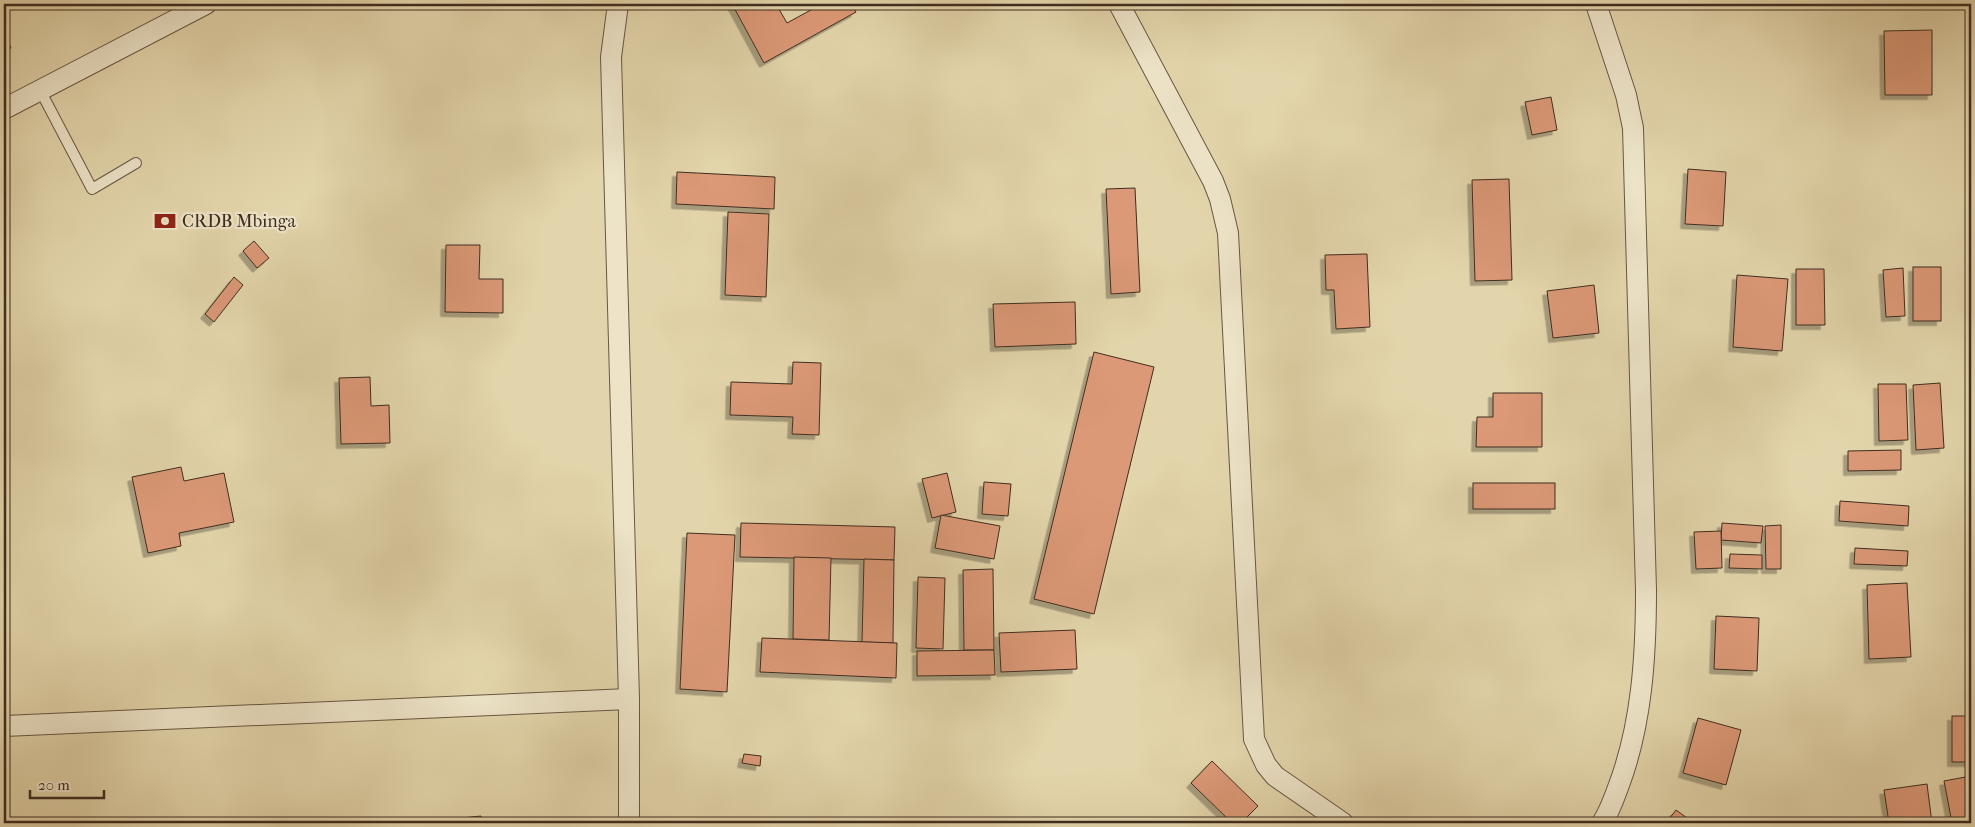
<svg xmlns="http://www.w3.org/2000/svg" width="1975" height="827" font-family="'IM FELL French Canon',serif">
	<style>
		.building { fill: #dc9977; stroke: #3f2d20; filter: url(#shadow) }
		.lines { fill: none; stroke-linecap: round; stroke-linejoin: round }
		.lane-casing { stroke: #685743; stroke-width: 12 }
		.street-casing { stroke: #685743; stroke-width: 22 }
		.lane { stroke: #ede4c8; stroke-width: 10 }
		.street { stroke: #ede4c8; stroke-width: 20 }
		.labels { text-anchor: middle; stroke-width: 4.5; stroke-linejoin: round; paint-order: stroke }
		.poi-label { font-size: 18px; fill: #3f2d20; stroke: #ede4c8; text-anchor: start }
	</style>
	<defs>
		<filter id="shadow"><feDropShadow dx="-4.5" dy="4.5" stdDeviation="0" flood-color="#0004"/></filter>
	</defs>
	<rect width="100%" height="100%" fill="#e3d5ab"/>
	<filter id="stains"><feTurbulence type="fractalNoise" baseFrequency=".004" numOctaves="4"/><feColorMatrix values="0 0 0 0 .2 0 0 0 0 .09 0 0 0 0 .02 0 0 0 .5 -.17"/></filter>
	<radialGradient id="worn" r=".72"><stop offset=".6" stop-color="#630" stop-opacity="0"/><stop offset="1" stop-color="#630" stop-opacity=".3"/></radialGradient>
	<g class="building">
		<path d="M 732,4 L 776,4 L 787,23 L 820,5 L 820,4 L 851,4 L 856,12 L 764,63 Z"/>
		<path d="M 1932,30 L 1932,95 L 1885,95 L 1884,31 Z"/>
		<path d="M 4,33 L 11,48 L 4,51 Z"/>
		<path d="M 1551,97 L 1557,130 L 1532,135 L 1525,102 Z"/>
		<path d="M 1688,169 L 1726,172 L 1723,226 L 1685,224 Z"/>
		<path d="M 677,172 L 775,177 L 774,209 L 676,204 Z"/>
		<path d="M 1509,179 L 1512,280 L 1475,281 L 1472,180 Z"/>
		<path d="M 1135,188 L 1140,292 L 1111,294 L 1106,189 Z"/>
		<path d="M 728,212 L 769,214 L 766,297 L 725,295 Z"/>
		<path d="M 254,241 L 269,258 L 257,268 L 243,251 Z"/>
		<path d="M 446,245 L 480,245 L 479,279 L 503,279 L 503,313 L 445,312 Z"/>
		<path d="M 1367,254 L 1370,327 L 1336,329 L 1334,290 L 1326,290 L 1325,255 Z"/>
		<rect x="1913" y="267" width="28" height="54"/>
		<path d="M 1903,268 L 1905,316 L 1886,317 L 1883,270 Z"/>
		<path d="M 1796,269 L 1824,269 L 1825,325 L 1796,325 Z"/>
		<path d="M 1737,275 L 1788,279 L 1782,351 L 1733,347 Z"/>
		<path d="M 234,277 L 243,285 L 214,322 L 205,314 Z"/>
		<path d="M 1594,285 L 1599,333 L 1553,338 L 1547,291 Z"/>
		<path d="M 1075,302 L 1076,344 L 995,347 L 993,304 Z"/>
		<path d="M 1094,352 L 1154,367 L 1094,614 L 1034,599 Z"/>
		<path d="M 793,362 L 821,363 L 819,435 L 792,434 L 793,417 L 730,415 L 731,382 L 792,384 Z"/>
		<path d="M 370,377 L 371,406 L 389,405 L 390,443 L 341,444 L 339,378 Z"/>
		<path d="M 1940,383 L 1944,448 L 1916,450 L 1913,385 Z"/>
		<path d="M 1878,384 L 1906,384 L 1908,440 L 1879,441 Z"/>
		<path d="M 1493,393 L 1542,393 L 1542,447 L 1476,447 L 1477,417 L 1493,417 Z"/>
		<path d="M 1901,450 L 1901,470 L 1848,471 L 1848,451 Z"/>
		<path d="M 181,467 L 184,481 L 224,473 L 234,522 L 179,533 L 181,546 L 148,553 L 132,477 Z"/>
		<path d="M 947,473 L 956,512 L 932,518 L 922,479 Z"/>
		<path d="M 984,482 L 1011,484 L 1008,516 L 982,514 Z"/>
		<rect x="1473" y="483" width="82" height="26"/>
		<path d="M 1840,501 L 1909,506 L 1908,526 L 1839,521 Z"/>
		<path d="M 941,515 L 1000,526 L 994,559 L 935,548 Z"/>
		<path d="M 741,523 L 895,527 L 894,560 L 740,557 Z"/>
		<path d="M 1722,523 L 1763,526 L 1761,543 L 1721,540 Z"/>
		<path d="M 1781,525 L 1781,569 L 1766,569 L 1765,526 Z"/>
		<path d="M 1721,531 L 1722,568 L 1696,569 L 1694,532 Z"/>
		<path d="M 687,533 L 735,535 L 727,692 L 680,689 Z"/>
		<path d="M 1855,548 L 1908,551 L 1907,566 L 1854,564 Z"/>
		<path d="M 1730,554 L 1762,555 L 1762,569 L 1729,568 Z"/>
		<path d="M 794,557 L 831,558 L 829,640 L 793,639 Z"/>
		<path d="M 864,559 L 894,560 L 893,643 L 862,642 Z"/>
		<path d="M 993,569 L 994,650 L 964,650 L 963,570 Z"/>
		<path d="M 918,577 L 945,578 L 943,649 L 916,648 Z"/>
		<path d="M 1907,583 L 1911,657 L 1869,659 L 1867,585 Z"/>
		<path d="M 1716,616 L 1759,618 L 1757,671 L 1714,669 Z"/>
		<path d="M 1075,630 L 1077,669 L 1001,672 L 999,633 Z"/>
		<path d="M 762,638 L 897,643 L 896,678 L 760,672 Z"/>
		<path d="M 994,650 L 995,675 L 917,676 L 917,651 Z"/>
		<rect x="1952" y="716" width="19" height="46"/>
		<path d="M 1698,718 L 1741,730 L 1726,785 L 1683,773 Z"/>
		<path d="M 744,754 L 761,756 L 760,766 L 742,763 Z"/>
		<path d="M 1212,761 L 1258,806 L 1241,823 L 1232,823 L 1191,783 Z"/>
		<path d="M 1971,776 L 1971,823 L 1952,823 L 1944,781 Z"/>
		<path d="M 1927,784 L 1932,823 L 1889,823 L 1884,790 Z"/>
		<path d="M 1676,810 L 1694,823 L 1666,823 Z"/>
		<path d="M 481,816 L 482,823 L 434,823 L 433,821 Z"/>
	</g>
	<g class="lines">
		<g class="lane-casing">
			<path id="lane" d="M 40,90 L 92,189 L 136,163"/>
		</g>
		<g class="street-casing">
			<g id="street">
				<path d="M 618,4 L 611,57 L 629,699 L 629,823"/>
				<path d="M 1119,4 L 1213,181 L 1220,199 L 1228,233 L 1254,739 L 1266,765 L 1275,776 L 1343,823"/>
				<path d="M 1596,4 L 1626,95 L 1633,128 L 1646,590 C 1646,656 1642,723 1619,785 C 1614,798 1610,811 1602,823"/>
				<path d="M 4,109 L 206,4"/>
				<path d="M 4,726 L 629,699"/>
			</g>
		</g>
		<use href="#lane" class="lane"/>
		<use href="#street" class="street"/>
	</g>
	<defs>
		<g id="bank-bare" transform="scale(1.725)"><path d="M-6-4H6V4H-6ZM0-2.3a2.3 2.3 0 1 0 0 4.6a2.3 2.3 0 1 0 0-4.6Z" fill="#8f2418" stroke="#ede4c8" stroke-width="2.5" paint-order="stroke"/></g>
	</defs>
	<g fill-rule="evenodd">
		<use href="#bank-bare" x="165" y="221"/>
	</g>
	<g class="labels">
		<g class="poi-label">
			<text x="182" y="227">CRDB Mbinga</text>
		</g>
	</g>
	<rect width="1975" height="827" fill="none" stroke="#e3d5ab" stroke-width="20"/>
	<rect x="5" y="5" width="1965" height="817" fill="none" stroke="#3f2d20" stroke-width="2.5"/>
	<rect x="10" y="10" width="1955" height="807" fill="none" stroke="#3f2d20"/>
	<path d="M30 790v8h74v-8" fill="none" stroke="#3f2d20" stroke-width="2.5"/>
	<text x="38" y="790" font-size="15" fill="#3f2d20" stroke="#ede4c8" stroke-width="4" paint-order="stroke">20 m</text>
	<rect width="100%" height="100%" filter="url(#stains)"/>
	<rect width="100%" height="100%" fill="url(#worn)"/>
</svg>
